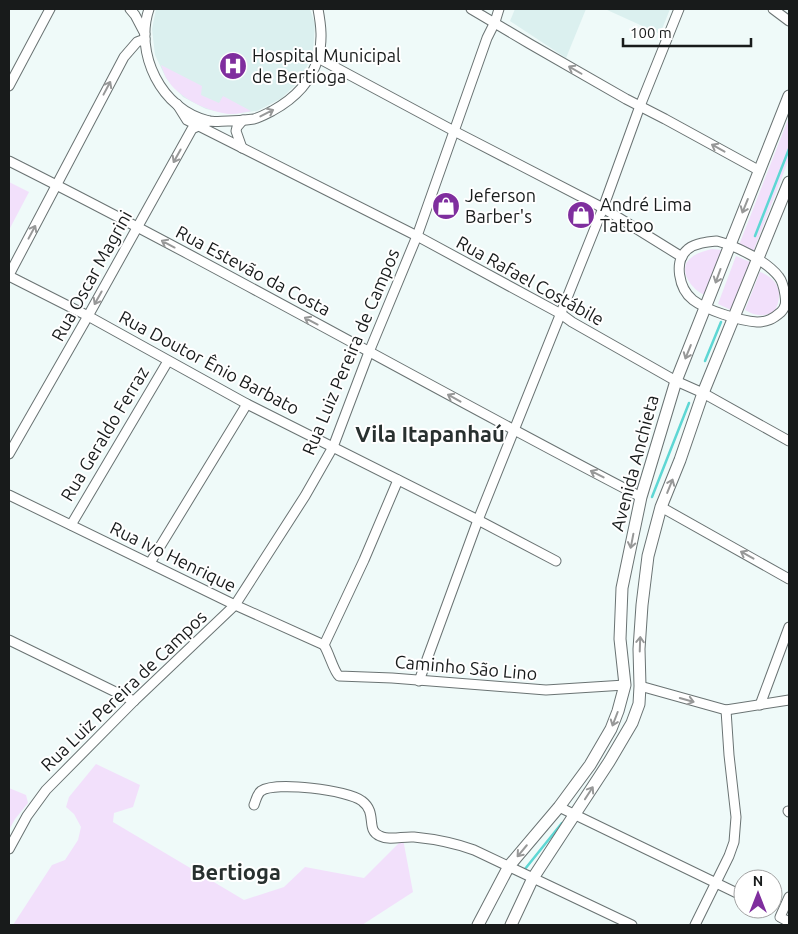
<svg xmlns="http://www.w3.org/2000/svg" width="798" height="934" font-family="Ubuntu,sans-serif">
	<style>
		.built { fill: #dbf0ef }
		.green { fill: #f2e0fb }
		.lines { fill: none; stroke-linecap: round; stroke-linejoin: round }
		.stream { stroke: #5ed7d4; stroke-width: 2.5 }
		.minor-casing { stroke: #6a7373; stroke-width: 11 }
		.major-casing { stroke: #6a7373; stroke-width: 13 }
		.minor { stroke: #fff; stroke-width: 9 }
		.major { stroke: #fff; stroke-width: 11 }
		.oneway { stroke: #979898 }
		.labels { text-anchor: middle; stroke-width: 4; stroke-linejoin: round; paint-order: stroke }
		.poi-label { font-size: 18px; fill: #181b1b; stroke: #fff; text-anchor: start }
		.street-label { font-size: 18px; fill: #181b1b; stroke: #fff }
		.district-label { font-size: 22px; font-weight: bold; fill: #28302f; stroke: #fff }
	</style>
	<rect width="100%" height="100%" fill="#effaf9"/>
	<g class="built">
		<path d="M 156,9 L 310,9 L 315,24 L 313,52 L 302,78 L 282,98 L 257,111 L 231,114 L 206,109 L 183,97 L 166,78 L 155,55 L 152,29 Z"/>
		<path d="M 515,9 L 586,9 L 566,58 L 510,21 Z"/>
		<path d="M 605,9 L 670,9 L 660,34 Z"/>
	</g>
	<g class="green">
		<path d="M 161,65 L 202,86 L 201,95 L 219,103 L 223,96 L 251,111 C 245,112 238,114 231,114 C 210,113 178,98 167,79 C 164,75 163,69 161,65 Z"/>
		<path d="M 789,117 L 789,159 L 753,252 L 739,245 Z"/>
		<path d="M 9,182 L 29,192 L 9,230 Z"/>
		<path d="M 712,249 L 722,250 L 705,295 C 694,291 680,275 687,262 C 693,254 703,251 712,249 Z"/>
		<path d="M 736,256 L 750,262 L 731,310 L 718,304 Z"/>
		<path d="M 760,272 C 779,279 784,295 774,312 C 762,317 756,316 745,310 Z"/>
		<path d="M 96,764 L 140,785 L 133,807 L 114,813 L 113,822 L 244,900 L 284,887 L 305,867 L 364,878 L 403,839 L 413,892 L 362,925 L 13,925 L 52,865 L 65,860 L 78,840 L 81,827 L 74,814 L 66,807 L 69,797 Z"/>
		<path d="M 9,788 L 26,795 L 28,803 L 15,819 L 9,830 Z"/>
	</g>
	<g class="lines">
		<g class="stream">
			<path d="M 755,236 L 789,149"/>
			<path d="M 705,361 L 721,322"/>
			<path d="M 652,497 L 689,403"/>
			<path d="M 525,869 L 562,823"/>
		</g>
		<g class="minor-casing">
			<g id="minor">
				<path d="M 130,9 L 135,15 L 145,34"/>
				<path d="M 149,9 C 134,53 161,110 209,121 C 214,122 222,121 228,121 C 237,121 246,120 254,119 C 261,117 266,114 272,111 C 294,99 311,83 318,58 C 323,41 321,25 318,9"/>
				<path d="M 471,9 L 530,44 L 626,99 L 665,119 L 760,171"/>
				<path d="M 773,9 L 789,21"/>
				<path d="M 318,58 L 454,131 L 603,208 L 682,257"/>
				<path d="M 9,86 L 50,9"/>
				<path d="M 177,104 L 187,120 L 417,236 L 561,314 L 572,322 L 676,381 L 703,393 L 789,441"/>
				<path d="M 242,148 L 236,131 L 237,127 L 243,120"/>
				<path d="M 9,161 C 222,268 429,387 641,497"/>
				<path d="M 717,241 C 736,246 767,261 779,277 C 783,282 784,289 785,295 C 786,302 786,307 781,312 C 773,319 767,322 757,322 C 740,321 706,310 693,300 C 679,289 673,261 688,249 C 696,243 707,242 717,241 Z"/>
				<path d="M 9,275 L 124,57 L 137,42 L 145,39"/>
				<path d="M 9,276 L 88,316 L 247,404 L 478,520 L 556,561"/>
				<path d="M 9,454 L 88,316 L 192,129 L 209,121"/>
				<path d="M 9,495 L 235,605 L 324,645"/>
				<path d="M 661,507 L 789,579"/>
				<path d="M 71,525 L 168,361"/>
				<path d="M 150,563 L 247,404"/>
				<path d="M 9,640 L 134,701"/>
				<path d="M 324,645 C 329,653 334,672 339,676 L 392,678 L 546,690 L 625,685"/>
				<path d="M 324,645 L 364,560 L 398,480"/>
				<path d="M 419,681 L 478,520 L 603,208 L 640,106 L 679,9"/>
				<path d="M 640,686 L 726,710 L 789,700"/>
				<path d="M 760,705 L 789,627"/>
				<path d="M 254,805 C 256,800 257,794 261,791 C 275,781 348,790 362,801 C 378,813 365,830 380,836 C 390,841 403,836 414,837 C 434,839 455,843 474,850 L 632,925"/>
				<path d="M 559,807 L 743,896"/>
				<path d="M 788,811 L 789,812"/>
				<path d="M 9,849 L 27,816 L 46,790 L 134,701 L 235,605 L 305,496 L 333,447 L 369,352 L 417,236 L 487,38 L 495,22 L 499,9"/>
				<path d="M 789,897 L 780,917 L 789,922"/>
				<path d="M 695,925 L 729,856 L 734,842 L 736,817 L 729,755 L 726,710"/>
			</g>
		</g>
		<g class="major-casing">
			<g id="major">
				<path d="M 478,925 L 509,866 L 559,807 L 590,765 L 611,729 L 618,711 L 625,685 L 620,639 L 622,588 L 641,497 L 676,381 L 789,96"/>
				<path d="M 511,925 L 533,878 L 609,762 L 632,723 L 639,704 L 640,686 L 639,649 L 642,605 L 648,556 L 661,507 L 680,460 L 703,393 L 789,182"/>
			</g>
		</g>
		<use href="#minor" class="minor"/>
		<use href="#major" class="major"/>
	</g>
	<defs><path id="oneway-shaft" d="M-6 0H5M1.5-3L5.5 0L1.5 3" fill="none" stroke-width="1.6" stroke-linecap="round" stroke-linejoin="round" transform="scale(1.25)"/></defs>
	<g class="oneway">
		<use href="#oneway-shaft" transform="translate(575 70) rotate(-150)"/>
		<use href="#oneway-shaft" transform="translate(107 88) rotate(-62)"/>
		<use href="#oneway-shaft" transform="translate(267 113) rotate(-27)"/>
		<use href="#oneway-shaft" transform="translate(718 148) rotate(-151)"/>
		<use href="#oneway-shaft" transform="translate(177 156) rotate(119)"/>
		<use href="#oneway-shaft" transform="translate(745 206) rotate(112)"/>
		<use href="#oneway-shaft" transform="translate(32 232) rotate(-62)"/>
		<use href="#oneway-shaft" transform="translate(168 244) rotate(-152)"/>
		<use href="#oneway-shaft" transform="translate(718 276) rotate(110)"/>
		<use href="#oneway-shaft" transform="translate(98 298) rotate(119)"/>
		<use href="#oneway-shaft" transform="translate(311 321) rotate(-152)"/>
		<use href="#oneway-shaft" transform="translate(688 352) rotate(112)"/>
		<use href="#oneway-shaft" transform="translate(454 398) rotate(-151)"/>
		<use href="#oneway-shaft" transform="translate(597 474) rotate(-153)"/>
		<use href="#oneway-shaft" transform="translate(670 486) rotate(-68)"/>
		<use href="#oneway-shaft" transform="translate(632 541) rotate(101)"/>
		<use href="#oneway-shaft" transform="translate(747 555) rotate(-151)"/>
		<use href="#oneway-shaft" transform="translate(640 644) rotate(-88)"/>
		<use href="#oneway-shaft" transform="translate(687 700) rotate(16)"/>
		<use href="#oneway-shaft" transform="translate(615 719) rotate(111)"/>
		<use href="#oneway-shaft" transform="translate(589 793) rotate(-57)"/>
		<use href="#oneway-shaft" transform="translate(522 851) rotate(130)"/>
	</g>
	<defs>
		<g id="hospital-disc" transform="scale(1.4375)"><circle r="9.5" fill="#7f2e9e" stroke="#fff"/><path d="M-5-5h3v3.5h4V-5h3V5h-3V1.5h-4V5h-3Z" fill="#fff"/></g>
		<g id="shop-disc" transform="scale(1.4375)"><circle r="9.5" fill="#7f2e9e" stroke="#fff"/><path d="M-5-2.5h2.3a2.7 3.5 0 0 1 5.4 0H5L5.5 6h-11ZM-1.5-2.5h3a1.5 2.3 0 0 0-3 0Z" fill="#fff"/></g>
	</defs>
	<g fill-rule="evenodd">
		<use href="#hospital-disc" x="233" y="66"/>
		<use href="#shop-disc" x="446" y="206"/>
		<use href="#shop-disc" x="581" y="215"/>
	</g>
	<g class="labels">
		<g class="poi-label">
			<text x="252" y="62">Hospital Municipal<tspan x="252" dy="21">de Bertioga</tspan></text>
			<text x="465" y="202">Jeferson<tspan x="465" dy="21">Barber's</tspan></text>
			<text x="600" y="211">André Lima<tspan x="600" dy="21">Tattoo</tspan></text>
		</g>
		<g class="street-label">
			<text transform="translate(253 271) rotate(28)" y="6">Rua Estevão da Costa</text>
			<text transform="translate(92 276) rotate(-61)" y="6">Rua Oscar Magrini</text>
			<text transform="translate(530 281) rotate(29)" y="6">Rua Rafael Costábile</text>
			<text transform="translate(351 352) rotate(-67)" y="6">Rua Luiz Pereira de Campos</text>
			<text transform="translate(209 363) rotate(28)" y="6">Rua Doutor Ênio Barbato</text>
			<text transform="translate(105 434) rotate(-59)" y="6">Rua Geraldo Ferraz</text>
			<text transform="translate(635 463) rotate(-75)" y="6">Avenida Anchieta</text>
			<text transform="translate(173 557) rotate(26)" y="6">Rua Ivo Henrique</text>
			<text transform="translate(466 668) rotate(5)" y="6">Caminho São Lino</text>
			<text transform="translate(124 691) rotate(-44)" y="6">Rua Luiz Pereira de Campos</text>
		</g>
		<g class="district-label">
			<text x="430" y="442">Vila Itapanhaú</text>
			<text x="236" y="880">Bertioga</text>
		</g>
	</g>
	<rect width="798" height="934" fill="none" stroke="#181b1b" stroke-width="20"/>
	<g transform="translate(758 894)"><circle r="24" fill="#ffffff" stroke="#a3a4a4"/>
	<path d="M0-4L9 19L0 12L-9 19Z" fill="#7f2e9e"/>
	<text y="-8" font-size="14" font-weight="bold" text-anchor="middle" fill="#181b1b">N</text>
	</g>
	<path d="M623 38v8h128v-8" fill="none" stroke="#181b1b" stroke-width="2.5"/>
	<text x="630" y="38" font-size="15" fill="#181b1b" stroke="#ffffff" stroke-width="4" paint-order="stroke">100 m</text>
</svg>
